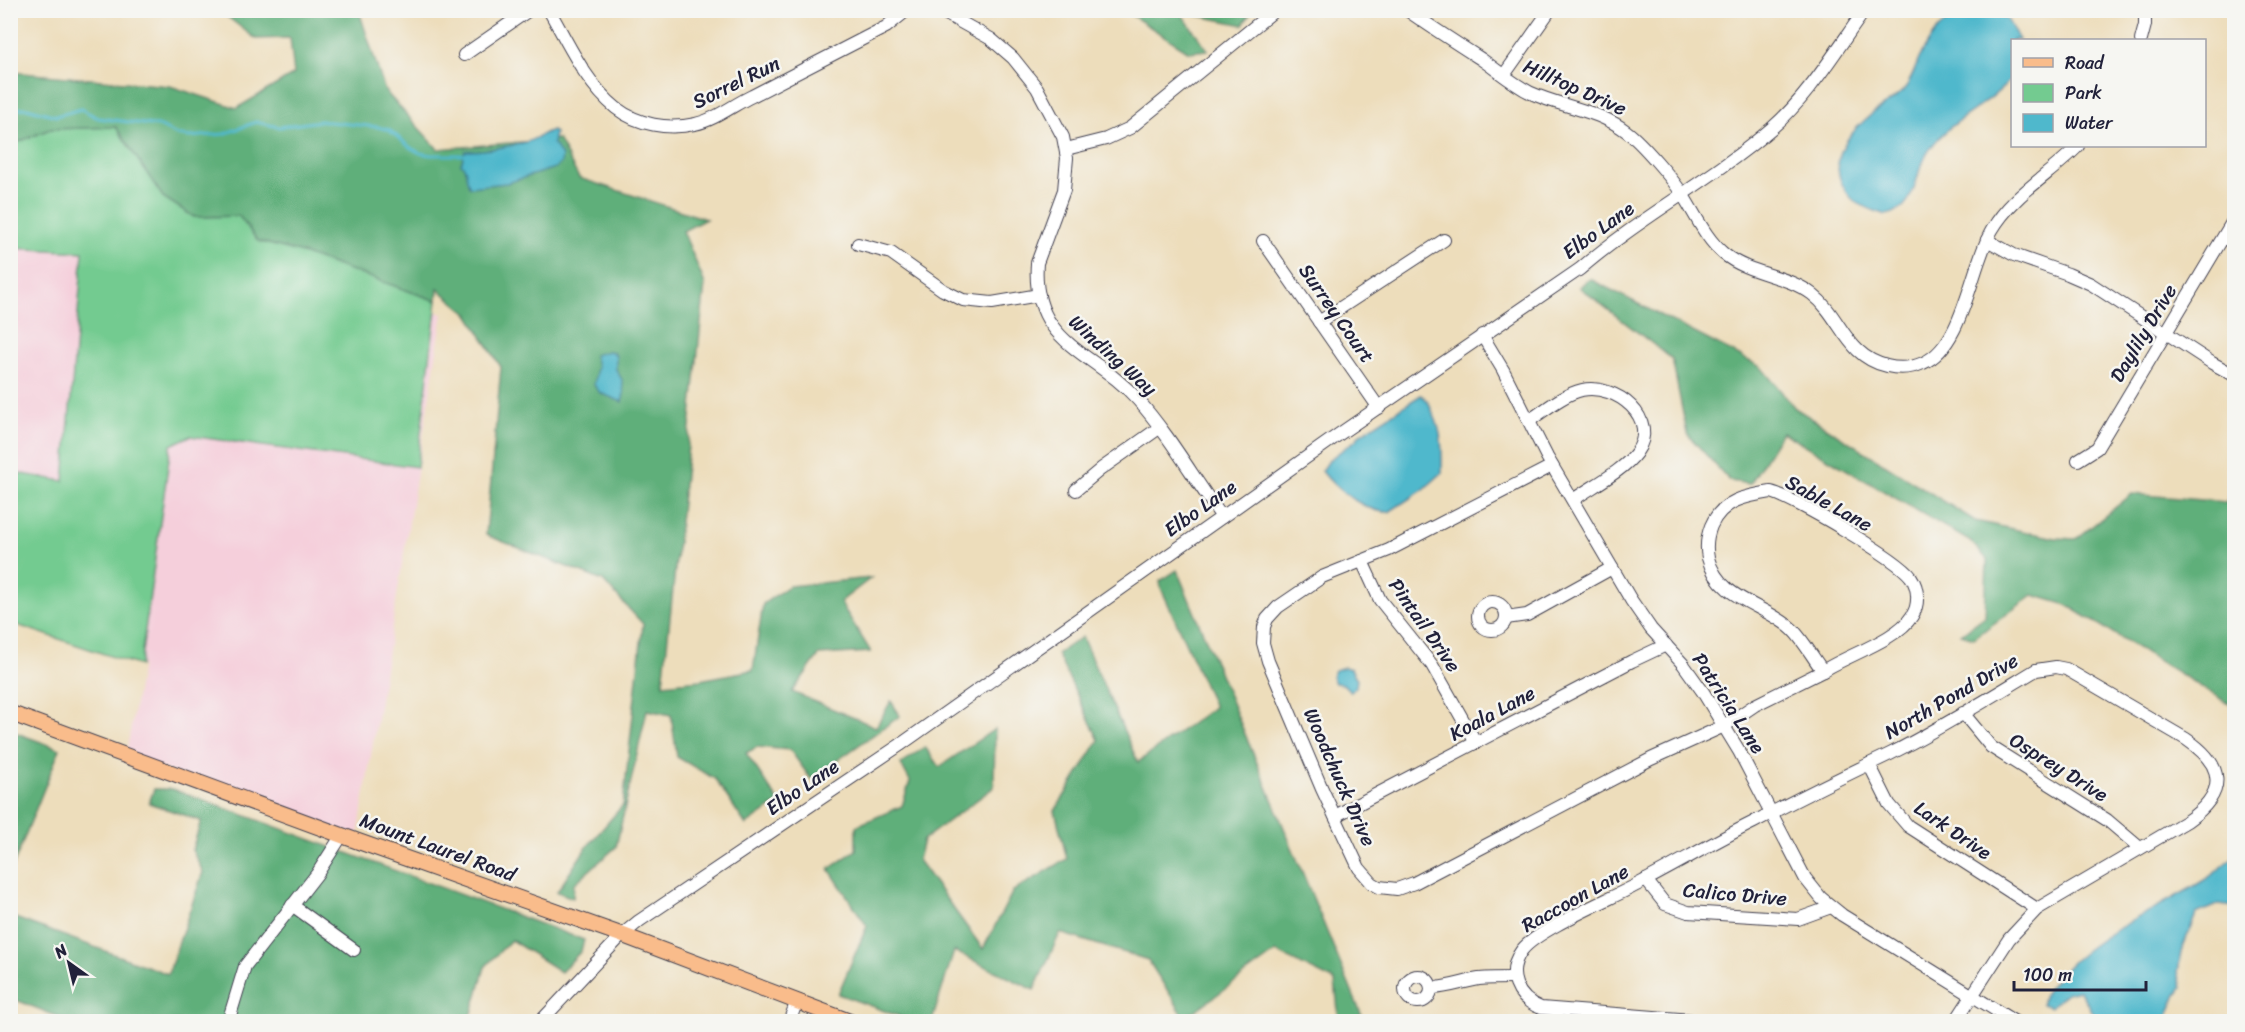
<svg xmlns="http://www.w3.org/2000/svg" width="2245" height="1032" font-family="Sriracha,sans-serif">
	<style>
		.built { fill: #f5cfdb }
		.green { fill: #73cb90; stroke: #4a7666; stroke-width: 1.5 }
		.forest { fill: #5eaf7a; stroke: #40685a; stroke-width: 1.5 }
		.water { fill: #4fb8cc; stroke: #386d84; stroke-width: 1.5 }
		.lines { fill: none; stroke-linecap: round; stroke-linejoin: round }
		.stream { stroke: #4fb8cc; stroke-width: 3 }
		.minor-casing { stroke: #403e4e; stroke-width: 14 }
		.major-casing { stroke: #403e4e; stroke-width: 17 }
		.minor { stroke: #fff; stroke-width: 12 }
		.major { stroke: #f9bc8b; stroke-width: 15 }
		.labels { text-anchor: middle; stroke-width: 5; stroke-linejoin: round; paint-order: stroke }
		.street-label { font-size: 20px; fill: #22223b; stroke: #f6f6f2 }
	</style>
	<rect width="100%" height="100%" fill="#f6f6f2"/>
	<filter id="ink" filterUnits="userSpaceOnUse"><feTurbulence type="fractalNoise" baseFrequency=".0167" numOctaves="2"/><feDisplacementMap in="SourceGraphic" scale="12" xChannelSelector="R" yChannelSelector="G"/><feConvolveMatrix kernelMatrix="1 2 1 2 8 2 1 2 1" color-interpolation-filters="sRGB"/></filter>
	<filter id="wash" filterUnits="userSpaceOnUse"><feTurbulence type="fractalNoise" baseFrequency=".008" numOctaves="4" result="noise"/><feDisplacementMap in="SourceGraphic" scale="24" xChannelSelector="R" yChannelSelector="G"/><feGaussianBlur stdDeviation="1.35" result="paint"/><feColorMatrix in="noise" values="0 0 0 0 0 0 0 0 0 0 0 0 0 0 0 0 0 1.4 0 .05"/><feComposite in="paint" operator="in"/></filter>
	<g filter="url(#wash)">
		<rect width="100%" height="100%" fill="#edddbb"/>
		<path class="built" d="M 11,139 L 143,180 L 203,230 L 443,314 L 357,841 L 126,755 L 142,664 L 11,619 Z"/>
		<path class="green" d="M 116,127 L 163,197 L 194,217 L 239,216 L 258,241 L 299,252 L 437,301 L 417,467 L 190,436 L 171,445 L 140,666 L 11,623 L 10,472 L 64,481 L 83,252 L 10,248 L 11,145 L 50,129 Z"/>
		<g class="forest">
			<path d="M 220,11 L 359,11 L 385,91 L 438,149 L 558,139 L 579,178 L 706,219 L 683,231 L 705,284 L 663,684 L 700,680 L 753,670 L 763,604 L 789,586 L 871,578 L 840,602 L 871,652 L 819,655 L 792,692 L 876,727 L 891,701 L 900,716 L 811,779 L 790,750 L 757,747 L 746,753 L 779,802 L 746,825 L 715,779 L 677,757 L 671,715 L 647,710 L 616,847 L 574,884 L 573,898 L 557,892 L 586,848 L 623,805 L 643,624 L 603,581 L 486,535 L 501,367 L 468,314 L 438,289 L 437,301 L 299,252 L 258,241 L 239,216 L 194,217 L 163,197 L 116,127 L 50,129 L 11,145 L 11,72 L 170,86 L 237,108 L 294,74 L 290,38 L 256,39 Z"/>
			<path d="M 1125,11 L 1252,11 L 1243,25 L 1180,12 L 1208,50 L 1189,52 Z"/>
			<path d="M 1590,279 L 1761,367 L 1795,408 L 1975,521 L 2056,538 L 2076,539 L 2132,494 L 2226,502 L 2234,491 L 2234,707 L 2067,605 L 2033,595 L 1974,638 L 1961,634 L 1985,616 L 1987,559 L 1971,542 L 1782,432 L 1750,484 L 1730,481 L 1687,434 L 1672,359 L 1579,287 Z"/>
			<path d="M 1177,570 L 1362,1016 L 1369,1021 L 1339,1021 L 1335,981 L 1276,952 L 1185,1018 L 1148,960 L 1060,933 L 1034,990 L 954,951 L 932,1021 L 912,1021 L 838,994 L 867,926 L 829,869 L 856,850 L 856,826 L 902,806 L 910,781 L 901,764 L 925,747 L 939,767 L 995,729 L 994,787 L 923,840 L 918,860 L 983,949 L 1013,891 L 1067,859 L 1055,811 L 1099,740 L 1057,654 L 1082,637 L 1138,762 L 1214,707 L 1161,588 L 1160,581 Z"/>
			<path d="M 14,732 L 60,749 L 11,871 L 10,735 Z"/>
			<path d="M 154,789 L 173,789 L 584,940 L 581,951 L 561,972 L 511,940 L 485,967 L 470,1020 L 71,1022 L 11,998 L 10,916 L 168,974 L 203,872 L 192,850 L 201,821 L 149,803 Z"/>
		</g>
		<g class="water">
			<path d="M 1966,11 L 1986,11 L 2007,19 L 2019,40 L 2012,40 L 2012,78 C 1988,107 1949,119 1928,152 C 1914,174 1917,210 1886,215 C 1876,211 1865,208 1856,202 C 1850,198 1845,190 1842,184 C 1829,155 1851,131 1873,113 C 1883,105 1897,99 1905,88 C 1912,79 1915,68 1919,59 C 1929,38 1944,17 1966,11 Z"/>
			<path d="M 552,130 L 555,133 L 553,143 L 562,156 L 561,163 L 555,168 L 507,183 L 470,187 C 464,179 469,170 461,164 L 465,151 C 486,151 506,147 526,142 C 536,139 543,133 552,130 Z"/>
			<path d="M 608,351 L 613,352 L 616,356 L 616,369 L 622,380 L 624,394 L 622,402 L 600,393 L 594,385 L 597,366 L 594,355 Z"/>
			<path d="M 1421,395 C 1429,400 1430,407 1434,415 C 1443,435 1442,452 1442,473 L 1423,490 L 1389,512 C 1367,513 1334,488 1322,471 L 1330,459 L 1357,439 L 1359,435 Z"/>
			<path d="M 1344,667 L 1351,669 L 1357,679 L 1356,687 L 1351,692 L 1343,684 L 1335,683 L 1332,677 L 1335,670 Z"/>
			<path d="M 2234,856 L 2234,906 L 2219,904 L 2196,914 L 2181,952 L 2178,972 L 2182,988 L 2177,995 L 2165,1021 L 2098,1021 L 2079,990 L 2067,993 L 2050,1007 L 2042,1004 C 2041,996 2047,990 2052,984 C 2089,936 2151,913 2201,882 C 2213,875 2224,866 2234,856 Z"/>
		</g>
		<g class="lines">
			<path class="stream" d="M 10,109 L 27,108 L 56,116 L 81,109 L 98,118 L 159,126 L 177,135 L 189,137 L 224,134 L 256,122 L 279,127 L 320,121 L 378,127 L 389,130 L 411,148 L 420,153 L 431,155 L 467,155"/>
		</g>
	</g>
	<g filter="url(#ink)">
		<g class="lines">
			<g class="minor-casing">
				<g id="minor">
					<path d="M 549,10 C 568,43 586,84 616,108 C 638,125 668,130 695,124 C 715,120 733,105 752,96 C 797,73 841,50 886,27 L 907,10"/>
					<path d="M 939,10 L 991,39 L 1013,58 L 1037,88 L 1063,137 L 1067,158 L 1064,190 L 1037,263 C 1031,345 1095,351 1138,400 C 1170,436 1194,479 1222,517"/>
					<path d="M 1407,10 C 1431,27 1456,43 1481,59 C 1497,70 1513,84 1531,93 C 1562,107 1598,110 1626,131 C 1641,142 1674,180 1684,197 C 1696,216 1706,239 1724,254 C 1750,275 1785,274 1812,294 C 1842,317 1845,356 1887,366 C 1899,369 1912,368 1923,363 C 1964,346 1971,265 1992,230 C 2012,195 2051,174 2078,146"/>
					<path d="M 2141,40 L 2145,25 L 2145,10"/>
					<path d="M 464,55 L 529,10"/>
					<path d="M 1504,75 L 1550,10"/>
					<path d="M 1066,149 L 1106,139 L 1130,128 L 1275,10"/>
					<path d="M 1987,240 L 2014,255 L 2068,274 L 2091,284 L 2212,363 L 2234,375"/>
					<path d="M 1263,241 L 1379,408"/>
					<path d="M 858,244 L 891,253 L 943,290 L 963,300 L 992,303 L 1039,295"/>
					<path d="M 1319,322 L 1444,240"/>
					<path d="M 1482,335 L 1503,370 L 1547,457 L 1631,600 L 1651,629 L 1683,664 L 1703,692 L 1739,751 L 1805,878 L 1821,898 L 1842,915 L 2015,1022"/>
					<path d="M 1530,420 C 1545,410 1564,394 1582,390 C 1616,383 1661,419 1636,453 C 1623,471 1591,487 1573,500"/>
					<path d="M 2078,460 L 2097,448 L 2234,219"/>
					<path d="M 1552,466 L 1389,550 L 1322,577 L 1278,607 L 1267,619 L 1264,627 L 1263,643 L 1268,661 L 1322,789 L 1359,868 L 1372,883 L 1379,887 L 1397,889 L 1414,883 L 1651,759 L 1724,726 L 1755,705 L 1823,671"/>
					<path d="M 1076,490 L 1101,469 L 1159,428"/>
					<path d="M 1771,492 C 1794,498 1898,559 1911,577 C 1919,589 1919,605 1912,616 C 1897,640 1847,655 1823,671 C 1813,658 1804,641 1793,630 C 1766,604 1719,601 1708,558 C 1706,548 1707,536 1711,526 C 1722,500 1746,496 1771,492 Z"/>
					<path d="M 1362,561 L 1380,600 L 1432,665 L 1476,743"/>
					<circle cx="1492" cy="616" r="14"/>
					<path d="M 1506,618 L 1527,615 L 1612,568"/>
					<path d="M 1963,713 L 1991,747 L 2107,820 L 2140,848"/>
					<path d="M 1869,764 L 1889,804 L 1908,826 L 2037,909"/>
					<path d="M 1335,816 L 1632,661 L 1666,645"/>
					<path d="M 1646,880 L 1665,904 L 1688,912 L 1798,919 L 1831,907"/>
					<path d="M 292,905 L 354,950"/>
					<circle cx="1418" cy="989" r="13"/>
					<path d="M 1431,988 C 1443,989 1466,981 1479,979 C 1491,978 1503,978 1514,978"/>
					<path d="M 228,1022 L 245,966 L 317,874 L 342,835"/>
					<path d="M 540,1022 L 622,935 L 639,921 L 900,745 L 1338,435 L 1580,269 C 1640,217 1712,180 1772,128 C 1809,96 1836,50 1865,10"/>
					<path d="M 789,1022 L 797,1001"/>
					<path d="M 1717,1022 L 1541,1008 C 1517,999 1505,973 1522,950 C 1539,928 1616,897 1644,881 C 1680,862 1716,841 1752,823 C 1797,799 1844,776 1890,754 C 1940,729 1988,699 2036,670 L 2056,667 L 2066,669 L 2186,739 C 2226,766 2227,793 2187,821 L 2037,909 L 2009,939 L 1955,1022"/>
				</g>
			</g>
			<g class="major-casing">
				<path id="major" d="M 10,713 L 357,841 L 622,935 L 851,1022"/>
			</g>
			<use href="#minor" class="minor"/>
			<use href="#major" class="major"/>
		</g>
	</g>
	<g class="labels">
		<g class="street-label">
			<text transform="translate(736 82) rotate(-26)" y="7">Sorrel Run</text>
			<text transform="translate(1575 87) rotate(24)" y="7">Hilltop Drive</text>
			<text transform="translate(1598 230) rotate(-36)" y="7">Elbo Lane</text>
			<text transform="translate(1337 313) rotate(55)" y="7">Surrey Court</text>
			<text transform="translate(2143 333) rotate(-59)" y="7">Daylily Drive</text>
			<text transform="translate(1113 355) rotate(42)" y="7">Winding Way</text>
			<text transform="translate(1829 503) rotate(29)" y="7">Sable Lane</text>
			<text transform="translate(1200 508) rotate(-35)" y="7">Elbo Lane</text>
			<text transform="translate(1425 625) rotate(55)" y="7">Pintail Drive</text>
			<text transform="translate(1951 696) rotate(-30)" y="7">North Pond Drive</text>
			<text transform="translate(1729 703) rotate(57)" y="7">Patricia Lane</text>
			<text transform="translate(1492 713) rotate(-28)" y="7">Koala Lane</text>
			<text transform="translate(2059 767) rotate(32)" y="7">Osprey Drive</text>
			<text transform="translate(1340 777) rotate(66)" y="7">Woodchuck Drive</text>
			<text transform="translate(802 787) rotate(-34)" y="7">Elbo Lane</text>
			<text transform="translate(1953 830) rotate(34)" y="7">Lark Drive</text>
			<text transform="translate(438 847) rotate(20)" y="7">Mount Laurel Road</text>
			<text transform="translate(1735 894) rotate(5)" y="7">Calico Drive</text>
			<text transform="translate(1575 898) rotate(-29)" y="7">Raccoon Lane</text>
		</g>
	</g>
	<rect width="2245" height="1032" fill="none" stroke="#f6f6f2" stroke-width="36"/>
	<rect x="2011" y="39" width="195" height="108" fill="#f6f6f2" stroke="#a1a1a9" stroke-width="1.5"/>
	<rect x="2023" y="58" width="30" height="9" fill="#f9bc8b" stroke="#a1a1a9" stroke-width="1.5"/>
	<text x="2065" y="69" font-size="18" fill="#22223b">Road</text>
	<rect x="2023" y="84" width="30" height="18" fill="#73cb90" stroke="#a1a1a9" stroke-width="1.5"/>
	<text x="2065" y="99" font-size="18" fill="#22223b">Park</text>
	<rect x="2023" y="114" width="30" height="18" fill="#4fb8cc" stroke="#a1a1a9" stroke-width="1.5"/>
	<text x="2065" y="129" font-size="18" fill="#22223b">Water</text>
	<g transform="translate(69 963) rotate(326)" stroke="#f6f6f2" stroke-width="4.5" paint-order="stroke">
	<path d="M0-4.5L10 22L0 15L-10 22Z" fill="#22223b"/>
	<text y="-9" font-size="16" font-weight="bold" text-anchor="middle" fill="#22223b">N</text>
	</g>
	<path d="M2014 981v9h132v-9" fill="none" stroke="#22223b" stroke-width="3"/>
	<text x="2023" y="981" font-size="18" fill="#22223b" stroke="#f6f6f2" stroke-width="4.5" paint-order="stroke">100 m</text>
</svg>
